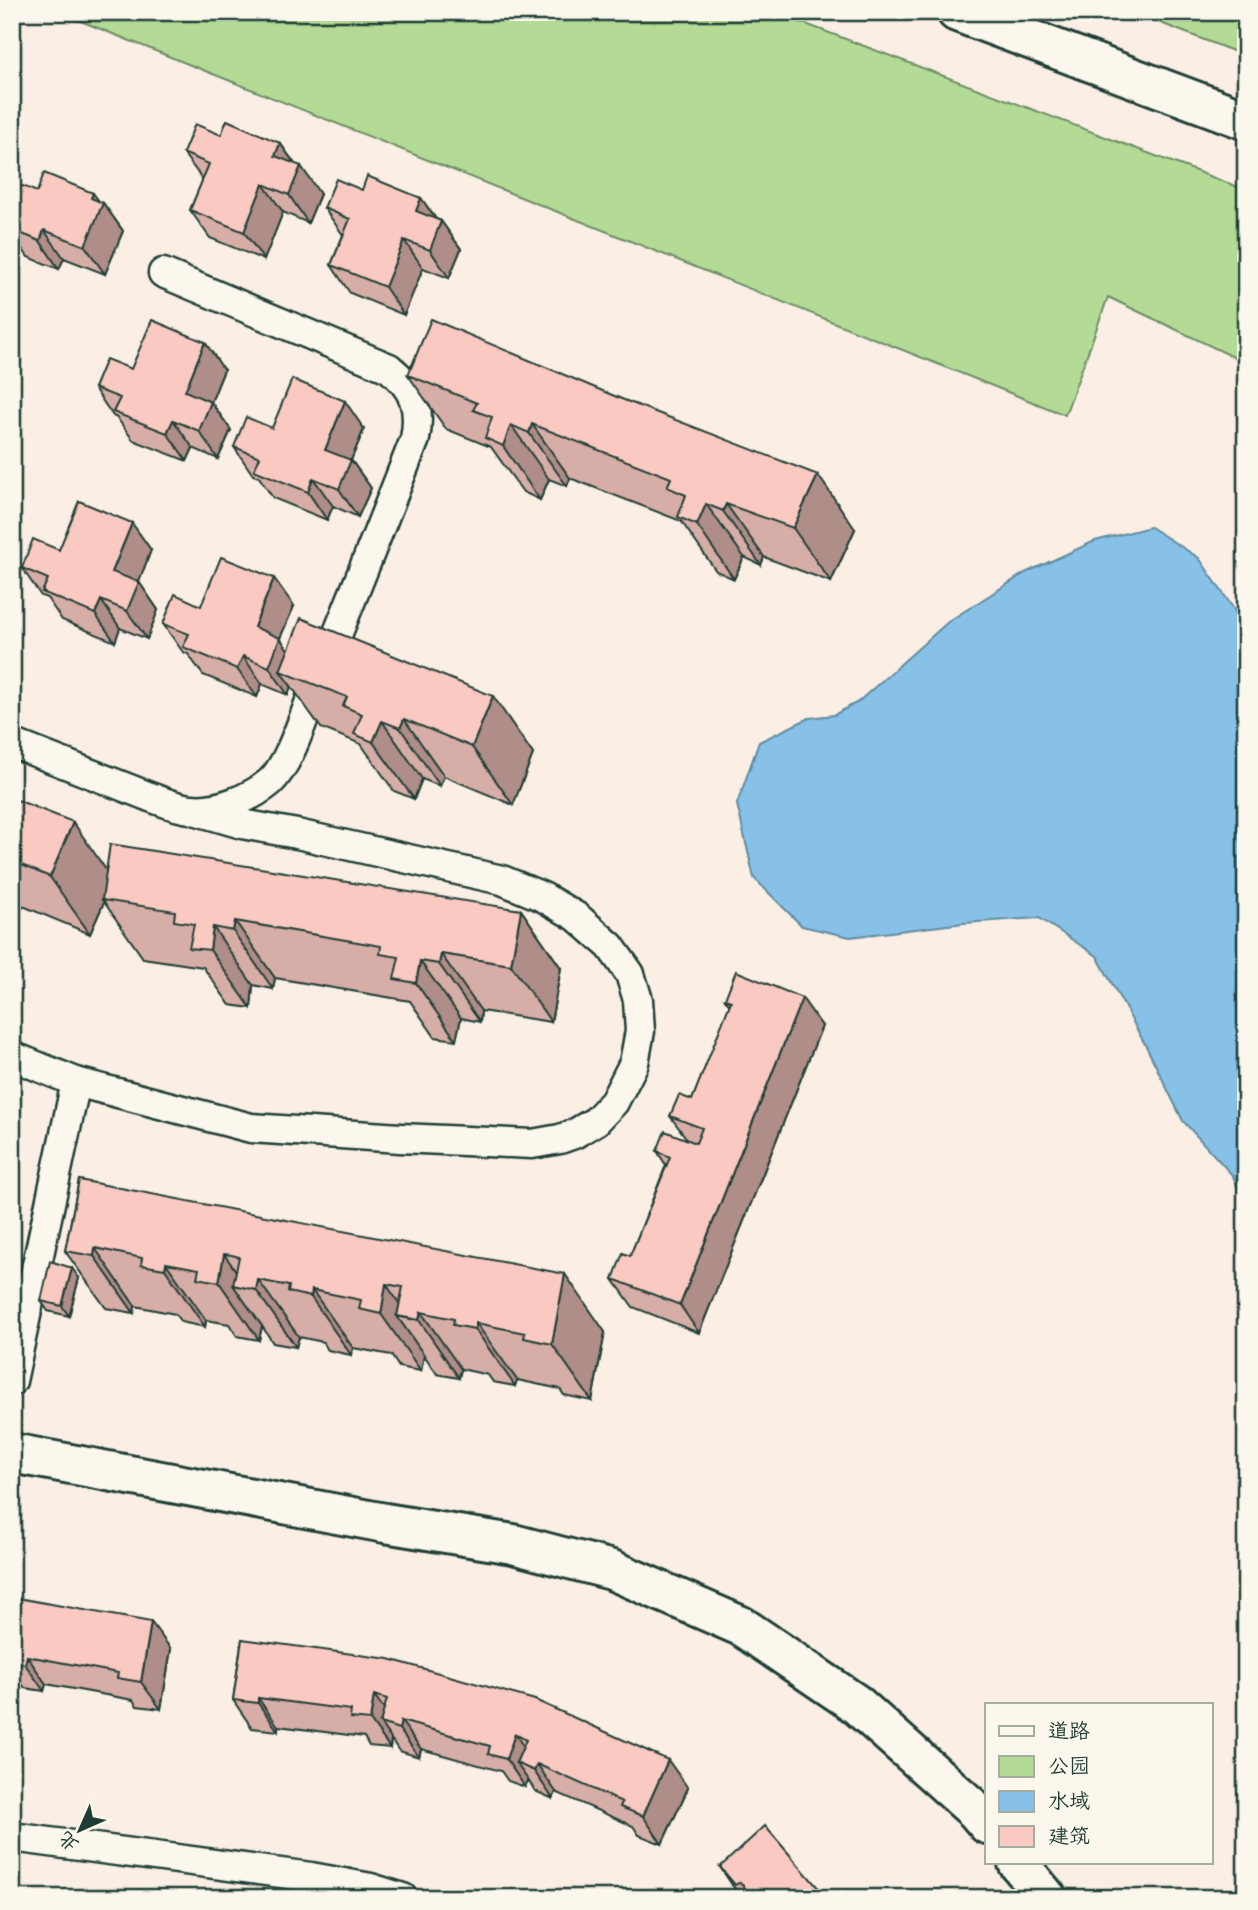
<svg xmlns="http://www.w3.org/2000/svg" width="1258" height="1910" font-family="Mynerve,'LXGW WenKai TC',sans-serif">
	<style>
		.green { fill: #b4db96; stroke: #6a8c65; stroke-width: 2 }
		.water { fill: #88c1e7; stroke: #5e8c9f; stroke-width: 2 }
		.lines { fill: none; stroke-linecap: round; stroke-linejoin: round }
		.lane-casing { stroke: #1f3d34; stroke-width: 33 }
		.street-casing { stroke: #1f3d34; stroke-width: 44 }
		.highway-casing { stroke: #1f3d34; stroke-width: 44 }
		.lane { stroke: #fbf7ec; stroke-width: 28 }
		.street { stroke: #fbf7ec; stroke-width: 38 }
		.highway { stroke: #fbf7ec; stroke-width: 38 }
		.wall { fill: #d7aea7; stroke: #1f3d34; stroke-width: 2 }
		.shaded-wall { fill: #af8d88; stroke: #1f3d34; stroke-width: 2 }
		.building { fill: #facac2; stroke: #1f3d34; stroke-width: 2 }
	</style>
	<rect width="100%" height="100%" fill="#fbeee4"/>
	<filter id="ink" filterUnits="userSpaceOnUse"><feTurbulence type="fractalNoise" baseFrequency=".0143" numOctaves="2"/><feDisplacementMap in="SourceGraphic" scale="14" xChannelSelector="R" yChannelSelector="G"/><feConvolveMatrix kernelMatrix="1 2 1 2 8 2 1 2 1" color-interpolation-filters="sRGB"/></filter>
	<g filter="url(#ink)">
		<g class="green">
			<path d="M 58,12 L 774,12 L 1246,190 L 1246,363 L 1108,297 L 1065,415 Z"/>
			<path d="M 1132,12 L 1246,12 L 1246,56 Z"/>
		</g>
		<path class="water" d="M 1150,527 L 1199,558 L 1246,627 L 1246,1207 L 1233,1176 L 1183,1121 L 1147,1048 L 1097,956 L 1039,918 L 964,923 L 850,937 L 802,926 L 754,878 L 737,804 L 759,742 L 809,718 L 834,715 L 858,702 L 949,621 L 1025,573 L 1095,541 Z"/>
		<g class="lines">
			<g class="lane-casing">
				<g id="lane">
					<path d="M 12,743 L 150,797 C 164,802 177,808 191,809 C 217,812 251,798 270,782 C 289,765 304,716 314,691 C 349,607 382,523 415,439 C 421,407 414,388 389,368 L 163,273"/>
					<path d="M 12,1056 L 76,1082 L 251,1128 L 400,1138 L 532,1144 L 560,1139 L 574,1134 L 596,1121 L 614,1102 L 634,1063 L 640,1031 L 638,1000 L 630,974 L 623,964 L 610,946 L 577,917 L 543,897 L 502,880 L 297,834 L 242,824 L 194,810"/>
					<path d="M 12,1381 L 76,1082"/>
					<path d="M 12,1837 L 311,1877 L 371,1888 L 403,1898"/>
				</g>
			</g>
			<g class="street-casing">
				<g id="street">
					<path d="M 12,1453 L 385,1523 L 513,1544 L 612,1570 L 741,1626 L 856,1704 L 976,1811 L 987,1824"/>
					<path d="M 1018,1863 L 1047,1898"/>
				</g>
			</g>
			<g class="highway-casing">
				<path id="highway" d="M 957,12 L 1246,120"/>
			</g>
			<use href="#lane" class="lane"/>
			<use href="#street" class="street"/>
			<use href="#highway" class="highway"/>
		</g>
		<g class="wall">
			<path d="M 221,135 L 280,143 L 295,164 L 320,194 L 308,223 L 283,212 L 264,260 L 210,238 L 190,210 L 203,180 L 183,153 Z"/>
			<path d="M 362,190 L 421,198 L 436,219 L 441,221 L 461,249 L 449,278 L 423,268 L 404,315 L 350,293 L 331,265 L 343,235 L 324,208 Z"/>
			<path d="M 37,192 L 103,203 L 123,231 L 105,274 L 64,258 L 59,269 L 28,257 L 12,234 L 12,204 Z"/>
			<path d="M 131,369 L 224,370 L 211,402 L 231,430 L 218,459 L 193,448 L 187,461 L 133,440 L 117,418 L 113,416 L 94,388 Z"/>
			<path d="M 408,375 L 855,529 L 831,582 L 764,557 L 761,565 L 744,557 L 734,579 L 716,571 L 681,521 L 570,478 L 567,486 L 549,479 L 540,500 L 523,492 L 491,447 L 446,429 Z"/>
			<path d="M 272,428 L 364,429 L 351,460 L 371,488 L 358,517 L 333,506 L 327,520 L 273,498 L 259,477 L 253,475 L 234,447 Z"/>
			<path d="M 59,550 L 151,550 L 139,582 L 158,610 L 147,639 L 120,628 L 115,642 L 62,620 L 47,598 L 41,596 L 22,568 Z"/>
			<path d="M 201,606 L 294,606 L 280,638 L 288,650 L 533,754 L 513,805 L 444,776 L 440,786 L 422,779 L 414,799 L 394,791 L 361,744 L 321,728 L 291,686 L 288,695 L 262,684 L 257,697 L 203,675 L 188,654 L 183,652 L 163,624 Z"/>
			<path d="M 12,798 L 106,870 L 521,910 L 561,968 L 551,1022 L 481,1011 L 480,1022 L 461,1018 L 456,1040 L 435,1037 L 410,1001 L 275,978 L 273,989 L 253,985 L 251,1008 L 230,1005 L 203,967 L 143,958 L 104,902 L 90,934 L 23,906 L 19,916 L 12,913 Z"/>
			<path d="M 725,999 L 822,1026 L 699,1333 L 633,1307 L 613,1279 L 630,1256 L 666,1165 L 657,1151 L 687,1139 L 670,1116 L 692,1100 L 730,1006 Z"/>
			<path d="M 79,1180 L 605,1332 L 592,1401 L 564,1395 L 560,1389 L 517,1380 L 515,1386 L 493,1382 L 488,1375 L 461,1369 L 459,1378 L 437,1374 L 424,1355 L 421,1371 L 399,1367 L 391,1355 L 353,1348 L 351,1355 L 328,1350 L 323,1342 L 299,1337 L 296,1347 L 273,1343 L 262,1326 L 259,1340 L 237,1336 L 229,1324 L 206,1320 L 205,1327 L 181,1322 L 175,1314 L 135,1306 L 134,1313 L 106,1308 L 65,1251 Z"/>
			<path d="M 79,1278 L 69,1316 L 48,1311 L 41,1301 Z"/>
			<path d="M 12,1597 L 171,1649 L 161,1709 L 137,1706 L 133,1700 L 46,1684 L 44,1691 L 25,1688 L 14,1673 L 12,1685 Z"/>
			<path d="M 242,1639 L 688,1788 L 662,1844 L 639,1835 L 633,1826 L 556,1792 L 553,1799 L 535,1791 L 528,1780 L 525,1787 L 508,1781 L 501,1771 L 421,1749 L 419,1757 L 399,1751 L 391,1739 L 390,1748 L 369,1746 L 364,1737 L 278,1726 L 278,1731 L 252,1728 L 233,1700 Z"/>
			<path d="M 720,1867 L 827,1898 L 741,1898 Z"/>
		</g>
		<g class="shaded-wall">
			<path d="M 280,143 L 299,170 L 301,166 L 320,194 L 308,223 L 289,195 L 275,156 Z"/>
			<path d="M 263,184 L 283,212 L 264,260 L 244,232 Z"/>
			<path d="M 93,193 L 102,205 L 103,203 L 123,231 L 105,274 L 85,246 L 91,198 Z"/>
			<path d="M 421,198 L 440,225 L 441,221 L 461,249 L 449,278 L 430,250 L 416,211 Z"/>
			<path d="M 44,230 L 64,258 L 59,269 L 40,241 Z"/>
			<path d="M 404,240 L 423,268 L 404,315 L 385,287 Z"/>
			<path d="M 205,342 L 224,370 L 211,402 L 231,430 L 218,459 L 199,431 L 185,391 Z"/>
			<path d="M 345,401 L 364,429 L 351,460 L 371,488 L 358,517 L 339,489 L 325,450 Z"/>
			<path d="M 173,420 L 193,448 L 187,461 L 167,433 Z"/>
			<path d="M 532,424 L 570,478 L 567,486 L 529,433 Z"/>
			<path d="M 511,425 L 549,479 L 540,500 L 503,446 Z"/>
			<path d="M 818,475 L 855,529 L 831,582 L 793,528 Z"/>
			<path d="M 313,478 L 333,506 L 327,520 L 308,492 Z"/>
			<path d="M 706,504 L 744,557 L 734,579 L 697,525 Z"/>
			<path d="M 726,504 L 764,557 L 761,565 L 723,511 Z"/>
			<path d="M 132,523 L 151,550 L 136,589 L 139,582 L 158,610 L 147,639 L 127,611 L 112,572 Z"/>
			<path d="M 274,578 L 294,606 L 280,638 L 299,666 L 280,671 L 291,686 L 288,695 L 269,667 L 254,627 Z"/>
			<path d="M 101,600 L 120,628 L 115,642 L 95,614 Z"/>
			<path d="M 243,656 L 262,684 L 257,697 L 237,669 Z"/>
			<path d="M 493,696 L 533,754 L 513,805 L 472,747 Z"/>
			<path d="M 404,719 L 444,776 L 440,786 L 400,728 Z"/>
			<path d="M 382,721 L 422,779 L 414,799 L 373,742 Z"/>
			<path d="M 73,822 L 113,880 L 102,900 L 104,902 L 90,934 L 50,877 Z"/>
			<path d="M 12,892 L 23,906 L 19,916 L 12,906 Z"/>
			<path d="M 521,910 L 561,968 L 551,1022 L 511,965 Z"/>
			<path d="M 235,921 L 275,978 L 273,989 L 233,931 Z"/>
			<path d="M 213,927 L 253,985 L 251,1008 L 210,950 Z"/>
			<path d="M 441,954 L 481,1011 L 480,1022 L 439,964 Z"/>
			<path d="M 420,961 L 461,1018 L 456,1040 L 416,983 Z"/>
			<path d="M 802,998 L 822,1026 L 699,1333 L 680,1305 Z"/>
			<path d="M 95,1248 L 135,1306 L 134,1313 L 94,1256 Z"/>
			<path d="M 224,1254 L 248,1288 L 233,1285 L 262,1326 L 259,1340 L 219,1282 Z"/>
			<path d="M 166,1263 L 206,1320 L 205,1327 L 165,1269 Z"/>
			<path d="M 72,1268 L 79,1278 L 69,1316 L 62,1306 Z"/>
			<path d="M 565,1274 L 605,1332 L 592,1401 L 552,1344 Z"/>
			<path d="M 258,1280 L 299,1337 L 296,1347 L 256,1290 Z"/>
			<path d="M 386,1284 L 410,1319 L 397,1316 L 424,1355 L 421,1371 L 381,1314 Z"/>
			<path d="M 312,1290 L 353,1348 L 351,1355 L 311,1297 Z"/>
			<path d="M 421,1312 L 461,1369 L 459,1378 L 419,1320 Z"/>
			<path d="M 476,1323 L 517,1380 L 515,1386 L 475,1329 Z"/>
			<path d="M 151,1622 L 171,1649 L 161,1709 L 141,1682 Z"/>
			<path d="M 27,1656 L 46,1684 L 44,1691 L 25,1664 Z"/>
			<path d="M 374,1695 L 394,1723 L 380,1723 L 391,1739 L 390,1748 L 370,1720 Z"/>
			<path d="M 258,1698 L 278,1726 L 278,1731 L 258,1703 Z"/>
			<path d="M 401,1721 L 421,1749 L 419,1757 L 399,1729 Z"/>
			<path d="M 515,1734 L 534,1762 L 516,1763 L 528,1780 L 525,1787 L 506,1759 Z"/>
			<path d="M 668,1760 L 688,1788 L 662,1844 L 643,1816 Z"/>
			<path d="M 537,1764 L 556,1792 L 553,1799 L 534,1771 Z"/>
		</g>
		<g class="building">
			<path d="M 227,120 L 280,143 L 275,156 L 301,166 L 289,195 L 263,184 L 244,232 L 190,210 L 209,164 L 183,153 L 195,124 L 221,135 Z"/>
			<path d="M 44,173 L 93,193 L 91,198 L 103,203 L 85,246 L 44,230 L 40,241 L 12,230 L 12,204 L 20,185 L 37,192 Z"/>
			<path d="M 367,176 L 421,198 L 416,211 L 441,221 L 430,250 L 404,240 L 385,287 L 331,265 L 350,219 L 324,208 L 336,179 L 362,190 Z"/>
			<path d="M 431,319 L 624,400 L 818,475 L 793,528 L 726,504 L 723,511 L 706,504 L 697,525 L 678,517 L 686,495 L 667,487 L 671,478 L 532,424 L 529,433 L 511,425 L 503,446 L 485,438 L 492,417 L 473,410 L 477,403 L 408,375 Z"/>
			<path d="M 152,320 L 205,342 L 185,391 L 211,402 L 199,431 L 173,420 L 167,433 L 113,412 L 120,398 L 94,388 L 106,359 L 131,369 Z"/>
			<path d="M 292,379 L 345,401 L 325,450 L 351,460 L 339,489 L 313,478 L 308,492 L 254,470 L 260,457 L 234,447 L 246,417 L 272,428 Z"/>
			<path d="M 79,501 L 132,523 L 112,572 L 139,582 L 127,611 L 101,600 L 95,614 L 42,592 L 48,579 L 22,568 L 33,539 L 59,550 Z"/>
			<path d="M 221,557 L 274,578 L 254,627 L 280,638 L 269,667 L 243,656 L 237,669 L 183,647 L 189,634 L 163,624 L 175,594 L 201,606 Z"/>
			<path d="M 301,618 L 493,696 L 472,747 L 404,719 L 400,728 L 382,721 L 373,742 L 354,734 L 362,714 L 343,706 L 347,697 L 280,671 Z"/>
			<path d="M 12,798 L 73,822 L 50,877 L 12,861 Z"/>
			<path d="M 110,844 L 521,910 L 511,965 L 441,954 L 439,964 L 420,961 L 416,983 L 394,979 L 399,957 L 380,954 L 381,946 L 235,921 L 233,931 L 213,927 L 210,950 L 189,948 L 194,924 L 174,921 L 175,911 L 102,900 Z"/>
			<path d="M 736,971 L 802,998 L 680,1305 L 613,1279 L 623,1253 L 630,1256 L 670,1157 L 657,1151 L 665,1131 L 696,1143 L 702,1128 L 670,1116 L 679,1095 L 692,1100 L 731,1001 L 725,999 Z"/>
			<path d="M 79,1180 L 565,1274 L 552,1344 L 524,1338 L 525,1333 L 476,1323 L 475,1329 L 453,1325 L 454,1319 L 421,1312 L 419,1320 L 397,1316 L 403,1287 L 386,1284 L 381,1314 L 359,1309 L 361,1300 L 312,1290 L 311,1297 L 288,1292 L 289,1286 L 258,1280 L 256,1290 L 233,1285 L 239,1257 L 232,1255 L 224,1254 L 219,1282 L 197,1278 L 199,1269 L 166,1263 L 165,1269 L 141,1265 L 142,1258 L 95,1248 L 94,1256 L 65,1251 Z"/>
			<path d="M 50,1261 L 72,1268 L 62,1306 L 41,1301 Z"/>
			<path d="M 12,1597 L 151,1622 L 141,1682 L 117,1678 L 118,1673 L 27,1656 L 25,1664 L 12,1661 Z"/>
			<path d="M 242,1639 L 389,1659 L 535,1700 L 668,1760 L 643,1816 L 620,1807 L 622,1802 L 537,1764 L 534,1771 L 516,1763 L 526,1740 L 515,1734 L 506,1759 L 488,1754 L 490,1746 L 401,1721 L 399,1729 L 380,1723 L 387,1699 L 374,1695 L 370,1720 L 350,1718 L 351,1710 L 258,1698 L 258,1703 L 233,1700 Z"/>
			<path d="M 765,1826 L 827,1898 L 753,1898 L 740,1882 L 735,1885 L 720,1867 Z"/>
		</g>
	</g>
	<rect width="1258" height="1910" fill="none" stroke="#fbf7ec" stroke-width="42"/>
	<rect x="21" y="21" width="1216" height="1868" fill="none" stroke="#1f3d34" stroke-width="2.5" filter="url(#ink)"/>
	<rect x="985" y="1703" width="228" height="161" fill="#fbf7ec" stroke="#a3ada2" stroke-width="2"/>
	<rect x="999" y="1726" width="35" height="10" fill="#fbf7ec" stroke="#a3ada2" stroke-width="2"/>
	<text x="1048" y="1738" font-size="21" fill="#1f3d34">道路</text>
	<rect x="999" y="1756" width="35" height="21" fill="#b4db96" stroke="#a3ada2" stroke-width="2"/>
	<text x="1048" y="1773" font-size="21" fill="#1f3d34">公园</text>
	<rect x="999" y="1791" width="35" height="21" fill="#88c1e7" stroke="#a3ada2" stroke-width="2"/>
	<text x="1048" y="1808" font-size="21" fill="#1f3d34">水域</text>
	<rect x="999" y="1826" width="35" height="21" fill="#facac2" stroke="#a3ada2" stroke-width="2"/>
	<text x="1048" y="1843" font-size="21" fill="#1f3d34">建筑</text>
	<g transform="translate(80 1830) rotate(225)" stroke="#fbf7ec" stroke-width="5" paint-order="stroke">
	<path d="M0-5L12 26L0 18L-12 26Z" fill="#1f3d34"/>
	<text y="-10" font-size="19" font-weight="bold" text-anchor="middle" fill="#1f3d34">北</text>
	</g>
</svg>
